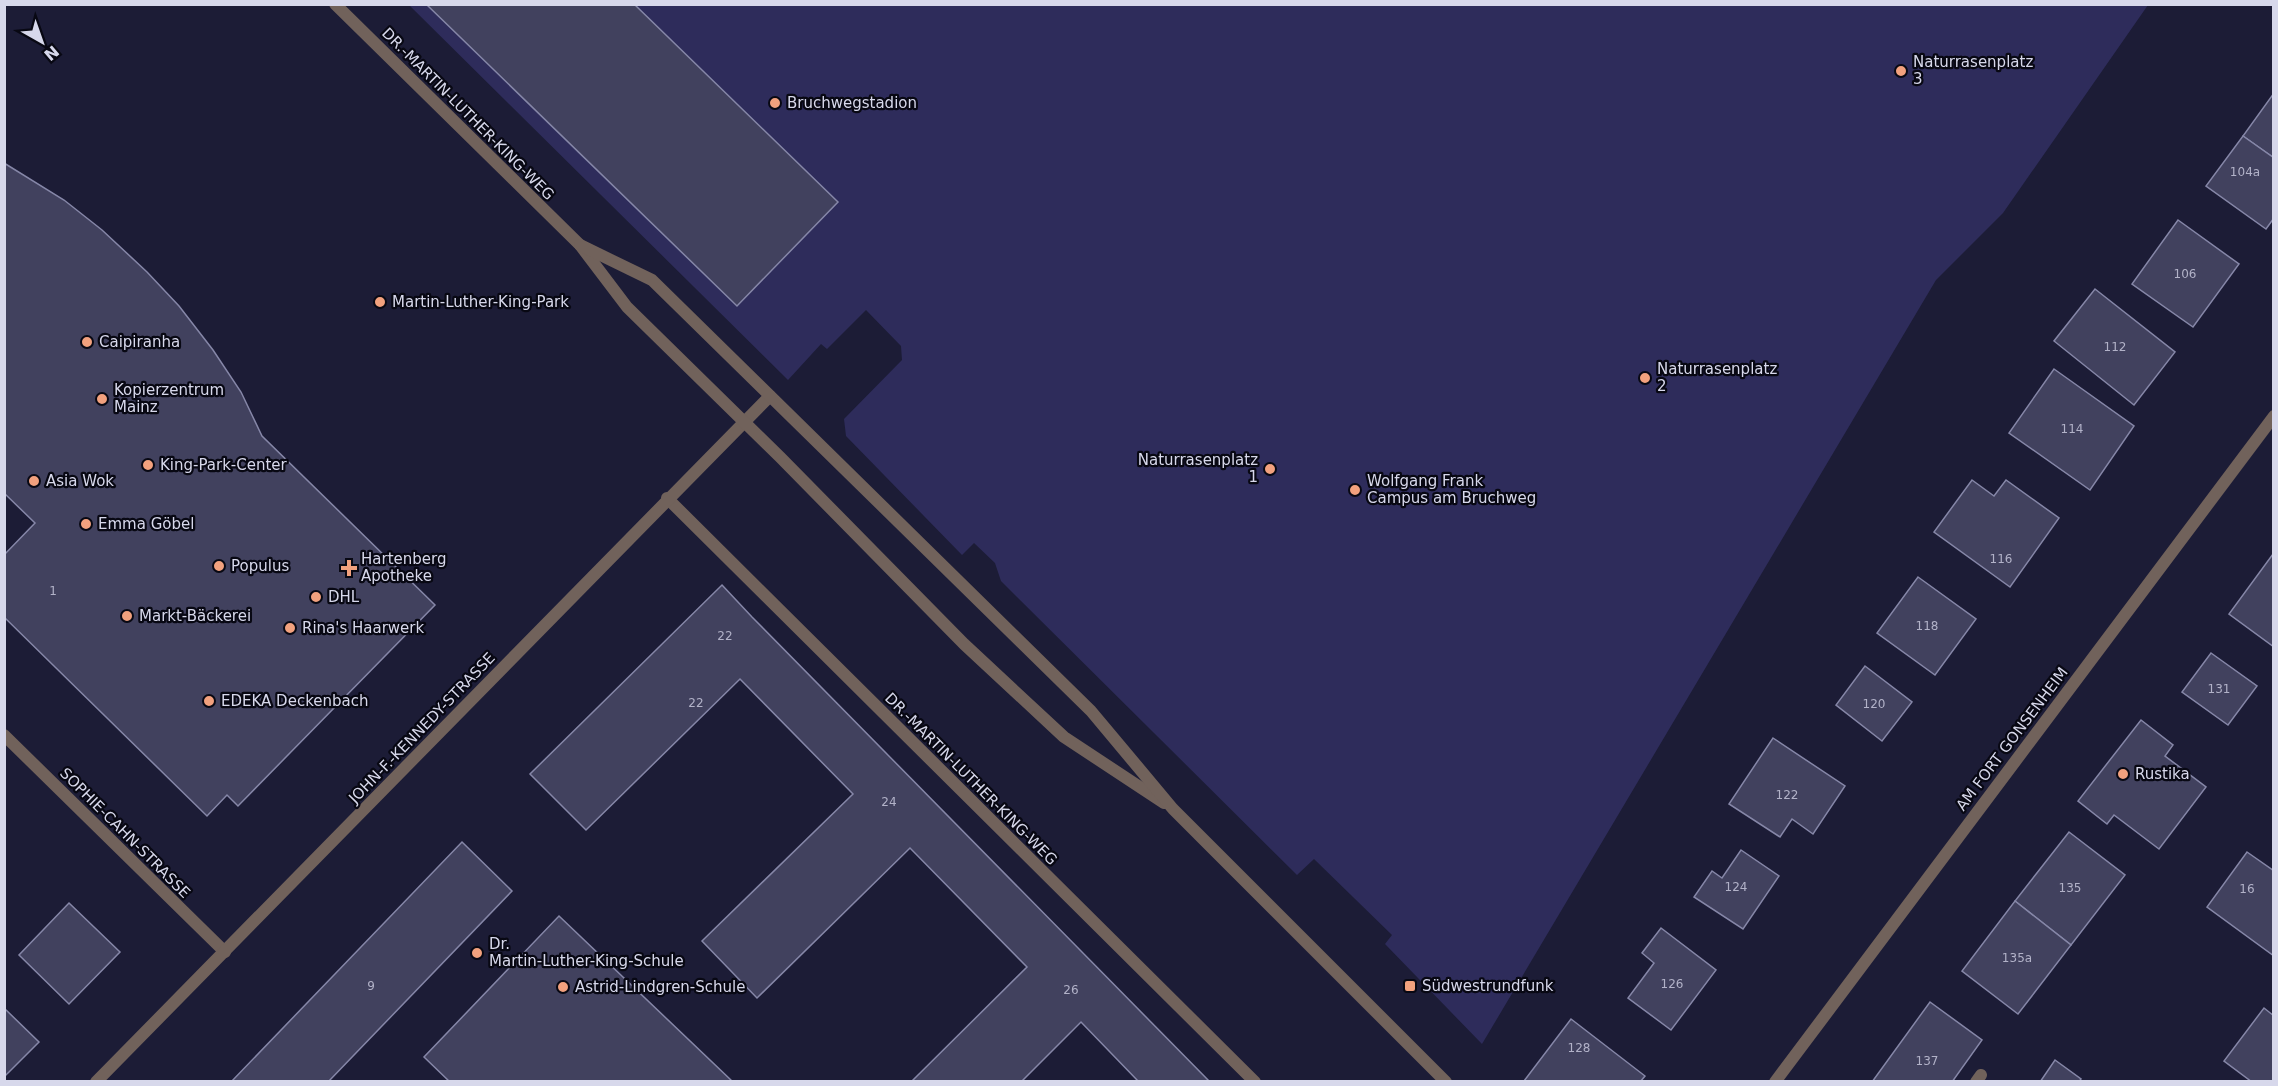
<svg xmlns="http://www.w3.org/2000/svg" width="2278" height="1086" font-family="'DejaVu Sans',sans-serif">
	<style>
		.green { fill: #2e2c5b }
		.building { fill: #41415e; stroke: #8687a8; stroke-width: 1.5 }
		.lines { fill: none; stroke-linecap: round; stroke-linejoin: round }
		.service { stroke: #71625b; stroke-width: 12 }
		.minor { stroke: #71625b; stroke-width: 12 }
		.tertiary { stroke: #71625b; stroke-width: 12 }
		.poi-dot { fill: #f2a17e; stroke: #080813; stroke-width: 2 }
		.labels { text-anchor: middle; stroke-width: 4.5; stroke-linejoin: round; paint-order: stroke }
		.number-label { font-size: 12px; fill: #b2b2c8 }
		.poi-label { font-size: 15px; fill: #d7d8eb; stroke: #080813; text-anchor: start }
		.street-label { font-size: 15px; fill: #d7d8eb; stroke: #080813 }
	</style>
	<rect width="100%" height="100%" fill="#1c1c36"/>
	<path class="green" d="M 409,5 L 2148,5 L 2003,213 L 1936,280 L 1482,1044 L 1385,944 L 1392,935 L 1314,859 L 1297,875 L 1001,581 L 995,563 L 974,543 L 962,555 L 846,436 L 844,419 L 902,360 L 901,346 L 866,310 L 827,349 L 821,344 L 788,380 Z"/>
	<g class="building">
		<path d="M 426,4 L 634,4 L 838,202 L 737,306 Z"/>
		<path d="M 2274,93 L 2274,158 L 2243,136 Z"/>
		<path d="M 2243,136 L 2274,158 L 2274,218 L 2266,229 L 2206,186 Z"/>
		<path d="M 4,163 L 64,200 L 102,230 L 147,272 L 179,306 L 213,350 L 241,392 L 262,436 L 435,605 L 238,806 L 227,795 L 207,816 L 4,617 L 4,555 L 35,523 L 4,493 Z"/>
		<path d="M 2178,220 L 2239,264 L 2193,327 L 2132,284 Z"/>
		<path d="M 2095,289 L 2175,352 L 2134,405 L 2054,341 Z"/>
		<path d="M 2054,369 L 2134,426 L 2090,490 L 2009,433 Z"/>
		<path d="M 1972,480 L 1994,496 L 2006,480 L 2059,518 L 2010,587 L 1934,532 Z"/>
		<path d="M 2273,554 L 2274,554 L 2274,647 L 2229,614 Z"/>
		<path d="M 1918,577 L 1976,619 L 1935,675 L 1877,633 Z"/>
		<path d="M 722,585 L 752,617 L 1210,1082 L 1139,1082 L 1081,1022 L 1021,1082 L 911,1082 L 1027,967 L 910,848 L 757,998 L 702,941 L 853,794 L 740,679 L 586,830 L 530,774 Z"/>
		<path d="M 2211,653 L 2257,686 L 2228,725 L 2182,692 Z"/>
		<path d="M 1865,666 L 1912,702 L 1882,741 L 1836,705 Z"/>
		<path d="M 2141,720 L 2173,745 L 2165,756 L 2206,787 L 2159,849 L 2114,815 L 2107,824 L 2078,801 Z"/>
		<path d="M 1773,738 L 1845,786 L 1813,834 L 1792,819 L 1780,837 L 1729,804 Z"/>
		<path d="M 2069,832 L 2125,875 L 2071,945 L 2015,901 Z"/>
		<path d="M 462,842 L 512,891 L 328,1082 L 231,1082 Z"/>
		<path d="M 1741,850 L 1779,876 L 1743,929 L 1694,897 L 1712,871 L 1722,878 Z"/>
		<path d="M 2247,852 L 2274,871 L 2274,956 L 2207,907 Z"/>
		<path d="M 2015,901 L 2071,945 L 2018,1014 L 1962,971 Z"/>
		<path d="M 69,903 L 120,952 L 69,1004 L 19,955 Z"/>
		<path d="M 559,916 L 733,1082 L 450,1082 L 424,1057 Z"/>
		<path d="M 1661,928 L 1716,970 L 1671,1030 L 1628,998 L 1654,963 L 1642,953 Z"/>
		<path d="M 1930,1002 L 1982,1040 L 1952,1082 L 1872,1082 Z"/>
		<path d="M 4,1008 L 39,1042 L 4,1077 Z"/>
		<path d="M 2264,1008 L 2274,1016 L 2274,1082 L 2252,1082 L 2224,1061 Z"/>
		<path d="M 1571,1019 L 1645,1076 L 1640,1082 L 1524,1081 Z"/>
		<path d="M 2055,1060 L 2081,1079 L 2079,1082 L 2040,1082 Z"/>
	</g>
	<g class="lines">
		<path class="service" d="M 1976,1082 L 1981,1075"/>
		<g class="minor">
			<path d="M 667,498 L 1255,1082"/>
			<path d="M 4,735 L 225,952"/>
			<path d="M 96,1082 L 770,396"/>
		</g>
		<g class="tertiary">
			<path d="M 335,4 L 580,245 L 627,307 L 780,457 L 964,644 L 1064,737 L 1164,803"/>
			<path d="M 580,245 L 652,280 L 1091,711 L 1173,809 L 1446,1082"/>
			<path d="M 1775,1082 L 2274,416"/>
		</g>
	</g>
	<g class="poi-dot">
		<circle cx="1901" cy="71" r="6"/>
		<circle cx="775" cy="103" r="6"/>
		<circle cx="380" cy="302" r="6"/>
		<circle cx="87" cy="342" r="6"/>
		<circle cx="1645" cy="378" r="6"/>
		<circle cx="102" cy="399" r="6"/>
		<circle cx="148" cy="465" r="6"/>
		<circle cx="1270" cy="469" r="6"/>
		<circle cx="34" cy="481" r="6"/>
		<circle cx="1355" cy="490" r="6"/>
		<circle cx="86" cy="524" r="6"/>
		<circle cx="219" cy="566" r="6"/>
		<path d="M346 559h6v6h6v6h-6v6h-6v-6h-6v-6h6z"/>
		<circle cx="316" cy="597" r="6"/>
		<circle cx="127" cy="616" r="6"/>
		<circle cx="290" cy="628" r="6"/>
		<circle cx="209" cy="701" r="6"/>
		<circle cx="2123" cy="774" r="6"/>
		<circle cx="477" cy="953" r="6"/>
		<rect x="1404" y="980" width="12" height="12" rx="3"/>
		<circle cx="563" cy="987" r="6"/>
	</g>
	<g class="labels">
		<g class="number-label">
			<text x="2245" y="176">104a</text>
			<text x="2185" y="278">106</text>
			<text x="2115" y="351">112</text>
			<text x="2072" y="433">114</text>
			<text x="2001" y="563">116</text>
			<text x="53" y="595">1</text>
			<text x="1927" y="630">118</text>
			<text x="725" y="640">22</text>
			<text x="2219" y="693">131</text>
			<text x="696" y="707">22</text>
			<text x="1874" y="708">120</text>
			<text x="1787" y="799">122</text>
			<text x="889" y="806">24</text>
			<text x="1736" y="891">124</text>
			<text x="2070" y="892">135</text>
			<text x="2247" y="893">16</text>
			<text x="2017" y="962">135a</text>
			<text x="1672" y="988">126</text>
			<text x="371" y="990">9</text>
			<text x="1071" y="994">26</text>
			<text x="1579" y="1052">128</text>
			<text x="1927" y="1065">137</text>
		</g>
		<g class="poi-label">
			<text x="1913" y="67">Naturrasenplatz<tspan x="1913" dy="17">3</tspan></text>
			<text x="787" y="108">Bruchwegstadion</text>
			<text x="392" y="307">Martin-Luther-King-Park</text>
			<text x="99" y="347">Caipiranha</text>
			<text x="1657" y="374">Naturrasenplatz<tspan x="1657" dy="17">2</tspan></text>
			<text x="114" y="395">Kopierzentrum<tspan x="114" dy="17">Mainz</tspan></text>
			<text x="1258" y="465" text-anchor="end">Naturrasenplatz<tspan x="1258" dy="17">1</tspan></text>
			<text x="160" y="470">King-Park-Center</text>
			<text x="46" y="486">Asia Wok</text>
			<text x="1367" y="486">Wolfgang Frank<tspan x="1367" dy="17">Campus am Bruchweg</tspan></text>
			<text x="98" y="529">Emma Göbel</text>
			<text x="361" y="564">Hartenberg<tspan x="361" dy="17">Apotheke</tspan></text>
			<text x="231" y="571">Populus</text>
			<text x="328" y="602">DHL</text>
			<text x="139" y="621">Markt-Bäckerei</text>
			<text x="302" y="633">Rina's Haarwerk</text>
			<text x="221" y="706">EDEKA Deckenbach</text>
			<text x="2135" y="779">Rustika</text>
			<text x="489" y="949">Dr.<tspan x="489" dy="17">Martin-Luther-King-Schule</tspan></text>
			<text x="1422" y="991">Südwestrundfunk</text>
			<text x="575" y="992">Astrid-Lindgren-Schule</text>
		</g>
		<g class="street-label">
			<text transform="translate(468 114) rotate(45)" y="5">DR.-MARTIN-LUTHER-KING-WEG</text>
			<text transform="translate(422 728) rotate(-46)" y="5">JOHN-F.-KENNEDY-STRASSE</text>
			<text transform="translate(2012 739) rotate(-53)" y="5">AM FORT GONSENHEIM</text>
			<text transform="translate(971 779) rotate(45)" y="5">DR.-MARTIN-LUTHER-KING-WEG</text>
			<text transform="translate(125 833) rotate(45)" y="5">SOPHIE-CAHN-STRASSE</text>
		</g>
	</g>
	<rect width="2278" height="1086" fill="none" stroke="#d7d8eb" stroke-width="12"/>
	<g transform="translate(42 42) rotate(140)" stroke="#080813" stroke-width="4.5" paint-order="stroke">
	<path d="M0-4.5L10 22L0 15L-10 22Z" fill="#d7d8eb"/>
	<text y="-9" font-size="16" font-weight="bold" text-anchor="middle" fill="#d7d8eb">N</text>
	</g>
</svg>
